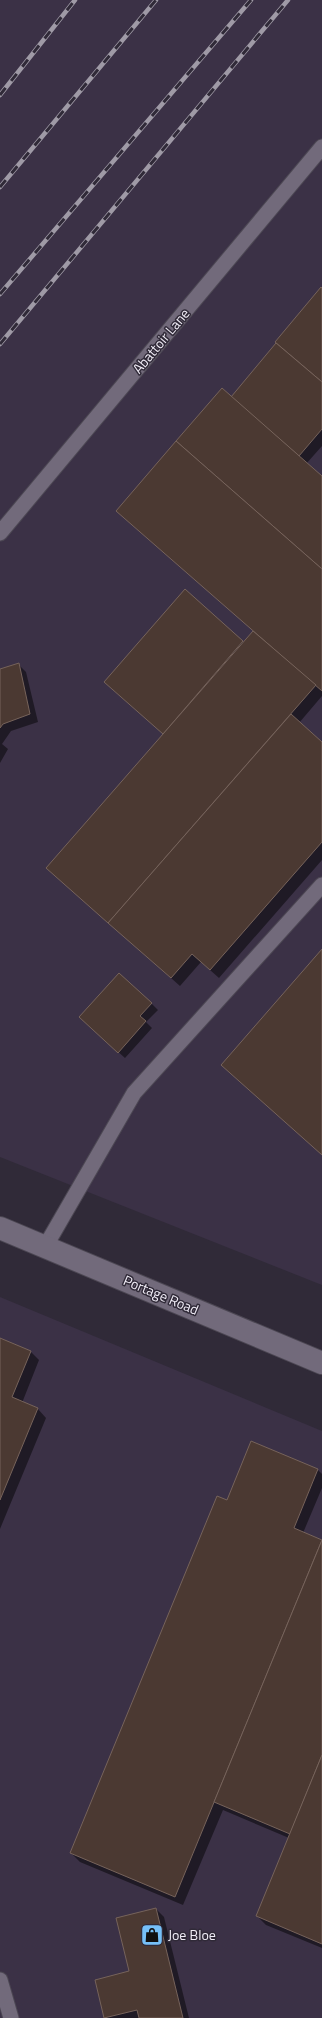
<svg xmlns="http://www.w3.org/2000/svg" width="322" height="2018" font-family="'Titillium Web',sans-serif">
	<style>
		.built { fill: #3b3146 }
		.shadow { fill: #0007 }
		.building { fill: #4b3932; stroke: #76635b }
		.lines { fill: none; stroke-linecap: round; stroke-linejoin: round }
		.service-casing { stroke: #4c4753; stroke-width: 17 }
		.minor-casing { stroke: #4c4753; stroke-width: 24 }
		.service { stroke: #726a7b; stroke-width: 15 }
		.minor { stroke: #726a7b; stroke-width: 22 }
		.rail-casing { stroke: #9f9aa6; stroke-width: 4.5 }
		.rail { stroke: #302a38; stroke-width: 3; stroke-dasharray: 9; stroke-linecap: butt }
		.labels { text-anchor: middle; stroke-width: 3; stroke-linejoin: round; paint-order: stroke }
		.street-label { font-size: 14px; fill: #f1edf7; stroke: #302a38 }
		.poi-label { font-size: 14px; fill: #f1edf7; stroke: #302a38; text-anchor: start }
	</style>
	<rect width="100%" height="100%" fill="#302a38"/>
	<g class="built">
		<path d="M 0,0 L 322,0 L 322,1285 L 0,1157 Z"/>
		<path d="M 0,1297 L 322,1431 L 322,2018 L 0,2018 Z"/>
	</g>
	<g class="shadow">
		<path d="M 322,289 L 322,446 L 306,464 L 322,477 L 322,696 L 299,723 L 322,743 L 322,860 L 219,978 L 201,962 L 180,986 L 56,876 L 164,734 L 113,690 L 185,591 L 244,643 L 254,631 L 126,519 L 236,402 L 233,397 Z"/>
		<path d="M 18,664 L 26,672 L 38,722 L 11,731 L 2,744 L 8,749 L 0,763 L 0,670 Z"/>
		<path d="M 151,1003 L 158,1010 L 146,1022 L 152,1028 L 125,1058 L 87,1024 Z"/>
		<path d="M 0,1339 L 31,1352 L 39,1360 L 22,1403 L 38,1409 L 46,1418 L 0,1529 Z"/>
		<path d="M 318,1470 L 322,1474 L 322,1488 L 303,1533 L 322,1541 L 322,1948 L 266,1925 L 257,1916 L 289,1838 L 223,1810 L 183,1905 L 80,1862 L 71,1853 L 227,1501 Z"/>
		<path d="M 156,1909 L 164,1917 L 189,2018 L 106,2018 L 131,1972 Z"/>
	</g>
	<g class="building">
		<path d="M 321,287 L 322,288 L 322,382 L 275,342 Z"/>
		<path d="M 276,343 L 322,382 L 322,429 L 299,456 L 231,397 Z"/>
		<path d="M 222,388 L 322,476 L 322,569 L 176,441 Z"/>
		<path d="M 176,441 L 322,569 L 322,691 L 116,511 Z"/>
		<path d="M 185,589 L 243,641 L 163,734 L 104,682 Z"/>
		<path d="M 253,631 L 316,685 L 108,923 L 46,868 Z"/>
		<path d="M 19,663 L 30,714 L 3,724 L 0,728 L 0,669 Z"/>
		<path d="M 291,714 L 322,742 L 322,842 L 210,970 L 192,954 L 171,978 L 108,923 Z"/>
		<path d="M 322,949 L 322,1155 L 221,1065 Z"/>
		<path d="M 119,973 L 152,1003 L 140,1016 L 146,1021 L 118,1053 L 79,1017 Z"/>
		<path d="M 0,1338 L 31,1351 L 12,1397 L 38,1408 L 0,1500 Z"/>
		<path d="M 251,1441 L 318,1469 L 294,1528 L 322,1540 L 175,1897 L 70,1853 L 217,1496 L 227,1500 Z"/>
		<path d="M 322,1540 L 322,1755 L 290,1834 L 214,1802 Z"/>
		<path d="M 322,1755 L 322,1944 L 256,1916 Z"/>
		<path d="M 156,1908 L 183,2018 L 139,2018 L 137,2010 L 104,2018 L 95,1980 L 129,1971 L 116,1918 Z"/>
	</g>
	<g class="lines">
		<g class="service-casing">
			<g id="service">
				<path d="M 0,533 L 322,147"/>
				<path d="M 45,1247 L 134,1093 L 322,885"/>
				<path d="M 0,1980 L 11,2018"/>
			</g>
		</g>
		<g class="minor-casing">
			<path id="minor" d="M 0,1228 L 322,1363"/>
		</g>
		<use href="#service" class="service"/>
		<use href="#minor" class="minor"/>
		<g class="rail-casing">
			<g id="rail">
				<path d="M 0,95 L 75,0"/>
				<path d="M 0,187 L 156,0"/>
				<path d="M 0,294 L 251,0"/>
				<path d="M 0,344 L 288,0"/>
			</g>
		</g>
		<use href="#rail" class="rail"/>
	</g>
	<defs>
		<g id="shop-square" transform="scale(1.15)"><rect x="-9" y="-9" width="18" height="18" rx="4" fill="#76c0f7" stroke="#302a38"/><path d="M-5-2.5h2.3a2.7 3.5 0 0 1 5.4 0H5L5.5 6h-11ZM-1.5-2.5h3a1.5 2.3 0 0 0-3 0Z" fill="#111"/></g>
	</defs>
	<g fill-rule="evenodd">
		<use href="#shop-square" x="152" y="1935"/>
	</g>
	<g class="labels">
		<g class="street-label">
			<text transform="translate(161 341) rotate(-50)" y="5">Abattoir Lane</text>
			<text transform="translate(161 1295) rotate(23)" y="5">Portage Road</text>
		</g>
		<g class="poi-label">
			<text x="168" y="1940">Joe Bloe</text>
		</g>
	</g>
</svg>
